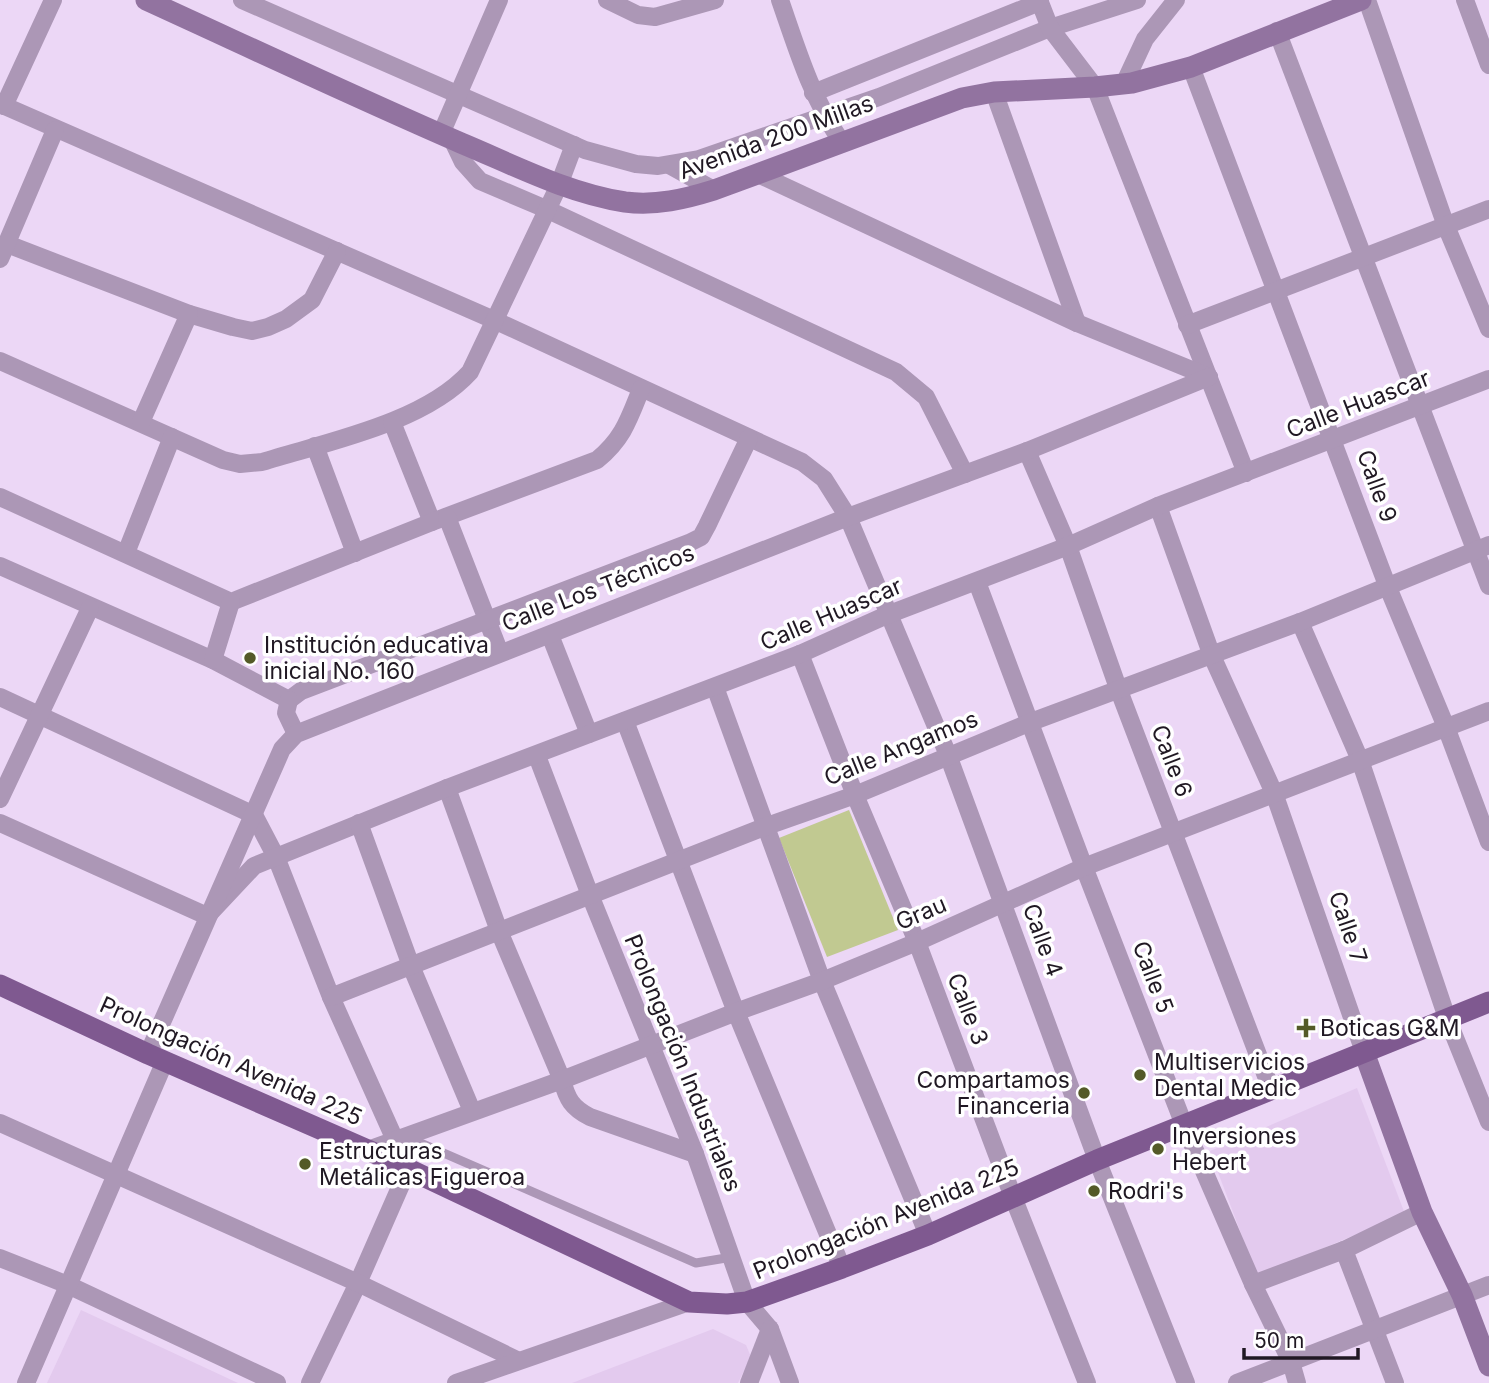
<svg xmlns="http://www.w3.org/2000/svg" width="1489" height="1383" font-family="Inter,sans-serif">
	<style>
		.built { fill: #e3caee }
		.green { fill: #c1c991 }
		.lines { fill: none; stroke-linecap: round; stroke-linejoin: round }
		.lane { stroke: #ac97b6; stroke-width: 9 }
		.street { stroke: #ac97b6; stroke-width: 18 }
		.secondary { stroke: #9273a0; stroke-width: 21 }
		.primary { stroke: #7f5990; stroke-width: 21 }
		.poi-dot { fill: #545a28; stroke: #fff; stroke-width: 2.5 }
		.labels { text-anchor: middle; stroke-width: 7; stroke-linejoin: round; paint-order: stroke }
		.street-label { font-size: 23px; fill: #201823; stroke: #fff }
		.poi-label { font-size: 23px; fill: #201823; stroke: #fff; text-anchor: start }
	</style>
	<rect width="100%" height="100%" fill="#ecd7f6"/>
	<g class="built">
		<path d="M 1357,1088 L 1405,1214 L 1257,1276 L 1210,1151 Z"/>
		<path d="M 81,1310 L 238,1383 L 47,1383 Z"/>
		<path d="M 713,1329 L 746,1345 L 751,1357 L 738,1383 L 572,1383 Z"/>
	</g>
	<path class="green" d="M 849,810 L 898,930 L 827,957 L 779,838 Z"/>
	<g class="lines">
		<path class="lane" d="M 407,1137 L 696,1263 L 732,1257"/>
		<g class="street">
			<path d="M 242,0 L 585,150 L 636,164 L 658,166 L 699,159 L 879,97 L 1050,28 L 1137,0"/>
			<path d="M 607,0 L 638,15 L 655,17 L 715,0"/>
			<path d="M 780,0 C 798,52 811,96 842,143"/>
			<path d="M 1039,0 L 1050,28 L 1095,87 L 1246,473"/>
			<path d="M 1367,0 L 1446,226 L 1489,329"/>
			<path d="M 1465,0 L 1489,65"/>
			<path d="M 1277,31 L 1489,586"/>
			<path d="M 1191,67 L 1387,585 L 1446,727 L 1489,842"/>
			<path d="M 1124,84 L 1145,39 L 1176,0"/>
			<path d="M 994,92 L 1077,323"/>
			<path d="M 813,93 L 1040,2"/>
			<path d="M 0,104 L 494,320 L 802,462 L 824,479 L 848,517 L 948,755 L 1097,1160 L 1186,1383"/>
			<path d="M 4,106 L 53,0"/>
			<path d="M 441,134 L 499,0"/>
			<path d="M 452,139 L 463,162 L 480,181 L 546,209 L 896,372 L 926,397 L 965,474"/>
			<path d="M 669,165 L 714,190"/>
			<path d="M 758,174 L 1077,323 L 1209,377"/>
			<path d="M 7,244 L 189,314 L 233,327 L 252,331 L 268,327 L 286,319 L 312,300 L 337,251"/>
			<path d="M 0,259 L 55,130"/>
			<path d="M 1187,325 L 1489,209"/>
			<path d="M 0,361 L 223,460 L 240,464 L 262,462 C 326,442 424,423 470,372 L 559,185 L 574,145"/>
			<path d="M 141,422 L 189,314"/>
			<path d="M 392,422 L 432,522"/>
			<path d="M 315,446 L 355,553"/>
			<path d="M 1027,451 L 1068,546 L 1118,688 L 1271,1089"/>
			<path d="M 0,497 L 231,602 L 432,522 L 597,460 C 623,439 629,419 641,389"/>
			<path d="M 1158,506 L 1212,656 L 1274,793 L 1364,1052"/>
			<path d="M 447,517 L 500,653"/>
			<path d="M 126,553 L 172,437"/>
			<path d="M 0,566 L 213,660 L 289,700 L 301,691 L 689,543 L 701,537 L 707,526 L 749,438"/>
			<path d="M 977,582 L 1084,867 L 1184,1125 L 1253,1284 L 1291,1362 L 1297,1383"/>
			<path d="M 1300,622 L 1360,760 L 1447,1018 L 1489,1122"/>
			<path d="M 550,635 L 589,734"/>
			<path d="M 800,654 L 855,795 L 917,942 L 1013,1197 L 1087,1383"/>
			<path d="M 213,660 L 231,602"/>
			<path d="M 715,687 L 822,981 L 928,1235"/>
			<path d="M 0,697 L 254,815 L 276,857 L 331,997 L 408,1169 L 358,1283 L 310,1383"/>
			<path d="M 289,700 L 286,713 L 296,734"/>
			<path d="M 625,721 L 736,1012 L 842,1268"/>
			<path d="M 537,756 L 590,895 L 695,1154 L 747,1302 L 770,1329 L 790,1383"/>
			<path d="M 447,788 L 499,931 L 562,1080 C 567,1099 572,1108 590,1117 L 695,1154"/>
			<path d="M 0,799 L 90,608"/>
			<path d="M 0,823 L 207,916 L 254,866 L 276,857 L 447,788 L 800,654 L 887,615 L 1068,546 L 1158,506 L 1489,379"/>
			<path d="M 359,823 L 411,966 L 472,1111"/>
			<path d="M 331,997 L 767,826 L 855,795 L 1031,722 L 1300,622 L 1489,545"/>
			<path d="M 148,1054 L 282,749 L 296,734 L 848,517 L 1027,451 L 1209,377"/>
			<path d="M 0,1123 L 358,1283 L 517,1360"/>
			<path d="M 368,1150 L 562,1080 L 736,1012 L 822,981 L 917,942 L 1084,867 L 1489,711"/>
			<path d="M 1344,1250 L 1395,1383"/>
			<path d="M 0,1258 L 68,1285 L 277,1383"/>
			<path d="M 1253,1284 L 1344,1250 L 1422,1212"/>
			<path d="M 26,1383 L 165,1061"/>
			<path d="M 456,1383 L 689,1302"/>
			<path d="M 749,1383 L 770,1329"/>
			<path d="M 1237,1383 L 1489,1285"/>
		</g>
		<g class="secondary">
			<path d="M 146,0 C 251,48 355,97 461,143 C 514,165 567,193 625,202 C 656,206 685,199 714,190 L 962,98 L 994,92 L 1095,87 L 1132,83 L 1191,67 L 1361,0"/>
			<path d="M 1364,1052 L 1422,1212 L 1462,1295 L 1489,1366"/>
		</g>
		<path class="primary" d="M 0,985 L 148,1054 L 368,1150 L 689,1302 L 727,1304 L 747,1302 L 842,1268 L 928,1235 L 1097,1160 L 1489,1002"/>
	</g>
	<g class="poi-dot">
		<circle cx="250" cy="658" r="7"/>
		<path d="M1302.5 1017.5h7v7h7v7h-7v7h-7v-7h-7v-7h7z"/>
		<circle cx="1140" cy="1075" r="7"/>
		<circle cx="1084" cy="1093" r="7"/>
		<circle cx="1158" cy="1149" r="7"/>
		<circle cx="305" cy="1164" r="7"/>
		<circle cx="1094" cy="1191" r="7"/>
	</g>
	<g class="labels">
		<g class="street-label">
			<text transform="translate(776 137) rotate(-20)" y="8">Avenida 200 Millas</text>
			<text transform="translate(1358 404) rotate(-21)" y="8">Calle Huascar</text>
			<text transform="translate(1377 486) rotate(70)" y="8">Calle 9</text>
			<text transform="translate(598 588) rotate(-21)" y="8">Calle Los Técnicos</text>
			<text transform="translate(831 614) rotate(-23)" y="8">Calle Huascar</text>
			<text transform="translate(901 748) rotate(-22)" y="8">Calle Angamos</text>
			<text transform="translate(1172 761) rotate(69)" y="8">Calle 6</text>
			<text transform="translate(921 913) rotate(-23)" y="8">Grau</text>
			<text transform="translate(1348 927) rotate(71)" y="8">Calle 7</text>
			<text transform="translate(1043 940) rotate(70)" y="8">Calle 4</text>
			<text transform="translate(1153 977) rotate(69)" y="8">Calle 5</text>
			<text transform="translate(968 1009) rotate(69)" y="8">Calle 3</text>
			<text transform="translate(231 1061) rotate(24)" y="8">Prolongación Avenida 225</text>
			<text transform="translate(683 1063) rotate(68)" y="8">Prolongación Industriales</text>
			<text transform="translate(886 1219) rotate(-22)" y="8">Prolongación Avenida 225</text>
		</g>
		<g class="poi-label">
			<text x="264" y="653">Institución educativa<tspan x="264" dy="26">inicial No. 160</tspan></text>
			<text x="1320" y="1036">Boticas G&amp;M</text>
			<text x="1154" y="1070">Multiservicios<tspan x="1154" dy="26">Dental Medic</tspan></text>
			<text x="1070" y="1088" text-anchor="end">Compartamos<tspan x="1070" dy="26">Financeria</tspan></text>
			<text x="1172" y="1144">Inversiones<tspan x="1172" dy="26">Hebert</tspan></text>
			<text x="319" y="1159">Estructuras<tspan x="319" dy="26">Metálicas Figueroa</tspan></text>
			<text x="1108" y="1199">Rodri's</text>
		</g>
	</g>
	<path d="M1244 1348v10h114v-10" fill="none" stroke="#201823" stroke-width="3.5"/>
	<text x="1254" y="1348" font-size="21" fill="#201823" stroke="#ffffff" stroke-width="5" paint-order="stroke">50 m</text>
</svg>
